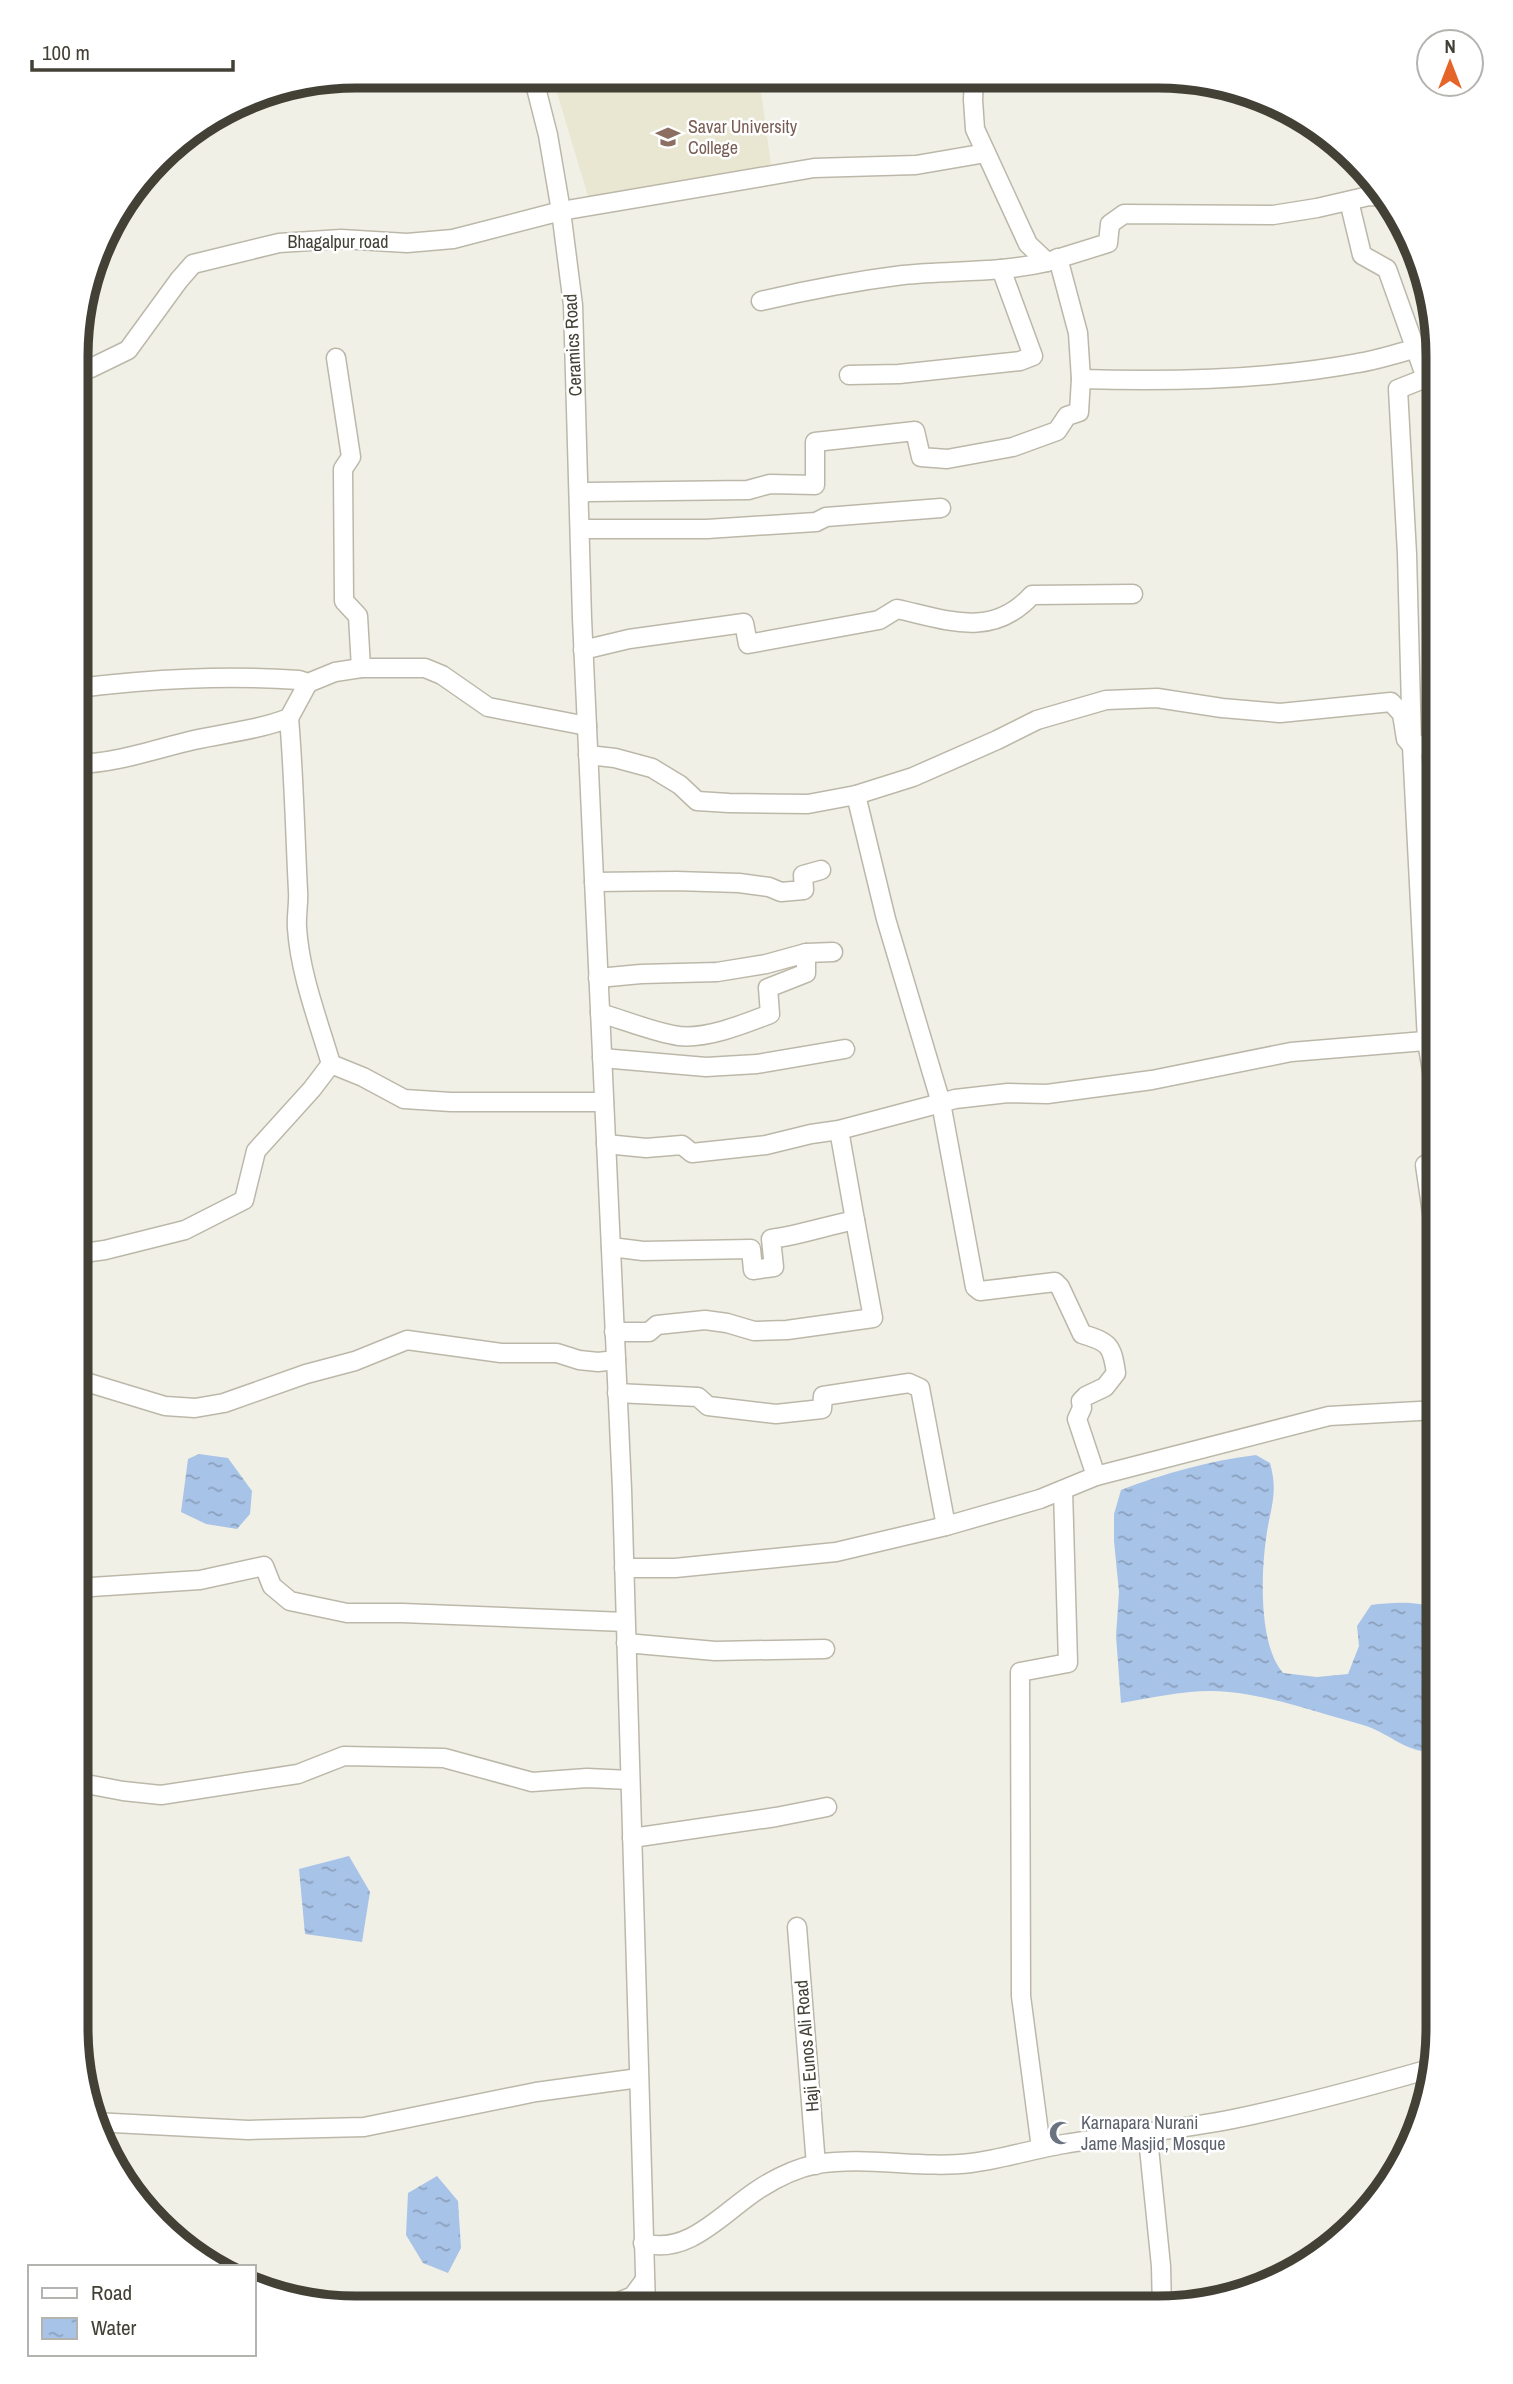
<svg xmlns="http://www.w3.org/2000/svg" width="1513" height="2384" font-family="'Archivo Narrow',sans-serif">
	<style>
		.education { fill: #e9e6d1 }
		.water { fill: url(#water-ripples) }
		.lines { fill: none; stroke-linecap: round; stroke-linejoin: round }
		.minor-casing { stroke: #bcb8a9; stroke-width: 21 }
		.minor { stroke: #fff; stroke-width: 18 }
		.labels { text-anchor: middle; stroke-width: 5; stroke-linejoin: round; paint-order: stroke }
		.education-label { font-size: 18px; fill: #785e54; stroke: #fff; text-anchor: start }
		.street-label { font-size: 18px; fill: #434036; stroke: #fff }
		.worship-label { font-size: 18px; fill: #5b616d; stroke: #fff; text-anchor: start }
		.rim { fill: none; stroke: #434036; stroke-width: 9 }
	</style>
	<defs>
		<pattern id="water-ripples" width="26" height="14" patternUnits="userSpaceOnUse" patternTransform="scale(1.75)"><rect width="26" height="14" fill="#a8c3e8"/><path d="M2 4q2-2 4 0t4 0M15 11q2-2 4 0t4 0" fill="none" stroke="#8aa0bd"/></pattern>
	</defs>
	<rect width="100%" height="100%" fill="#f1f0e6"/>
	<path class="education" d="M 552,76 L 759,76 L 773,180 L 590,203 Z"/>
	<g class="water">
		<path d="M 199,1454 L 228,1458 L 252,1491 L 250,1514 L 237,1529 L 206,1524 L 181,1512 L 188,1459 Z"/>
		<path d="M 1256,1455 L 1270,1463 C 1277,1488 1273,1501 1268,1526 C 1261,1564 1257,1643 1283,1673 L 1317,1677 L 1348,1674 L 1359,1646 L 1357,1626 L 1371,1605 C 1392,1602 1417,1601 1437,1608 L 1437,1751 C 1406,1755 1391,1733 1363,1725 C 1315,1712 1262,1692 1211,1691 C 1180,1691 1151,1698 1121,1703 L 1116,1636 L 1119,1592 L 1114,1541 L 1114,1514 L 1121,1490 C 1165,1473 1209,1461 1256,1455 Z"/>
		<path d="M 349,1856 L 370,1892 L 362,1942 L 305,1934 L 299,1869 Z"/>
		<path d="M 437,2176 L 458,2201 L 461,2248 L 448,2273 L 423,2263 L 406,2235 L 408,2193 Z"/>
	</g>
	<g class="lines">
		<g class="minor-casing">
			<g id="minor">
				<path d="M 533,76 L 548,135 L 561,211 L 573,305 L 582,618 L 622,1489 L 646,2307"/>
				<path d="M 974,77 L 973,100 L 975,129 L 1028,244 L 1047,262 L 1108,243 L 1110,224 L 1124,214 L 1273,215 L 1317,208 L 1369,196 L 1387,197"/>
				<path d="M 891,79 L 974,80"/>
				<path d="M 1349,201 L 1362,255 L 1387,269 L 1426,378 L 1437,375"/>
				<path d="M 761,301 C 808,290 855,281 903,275 C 951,270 1000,273 1047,262"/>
				<path d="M 336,358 L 351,457 L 343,469 L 344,601 L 358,616 L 361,668"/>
				<path d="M 78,371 L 91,368 L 128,350 L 179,280 L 193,264 L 279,243 L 341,239 L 407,243 L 453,239 L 561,211 L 814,168 L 916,165 L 986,153"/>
				<path d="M 849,375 L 899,374 L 1020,361 L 1033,356 L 1001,269"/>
				<path d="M 1426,378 L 1398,389 L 1407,554 L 1412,746 L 1427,1041 L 1437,1101"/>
				<path d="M 1081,379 C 1173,382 1267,380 1358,363 C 1378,360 1397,353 1415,349"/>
				<path d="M 579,495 L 588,492 L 748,490 L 770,484 L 815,485 L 815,442 L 915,431 L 921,457 L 947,459 L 1013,447 L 1057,431 L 1067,416 L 1079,412 L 1081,379 L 1078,333 L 1058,258"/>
				<path d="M 581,529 L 707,529 L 816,522 L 826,517 L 941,508"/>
				<path d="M 583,650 L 629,639 L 744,623 L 748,644 L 879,620 L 897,609 C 947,620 992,639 1032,595 L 1133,594"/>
				<path d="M 77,688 C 153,679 222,675 299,680 L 308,683 L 335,672 L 361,668 L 425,668 L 442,675 L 488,707 L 587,726"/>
				<path d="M 289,718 C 294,776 295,833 298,891 C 299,903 296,916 297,928 C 300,974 318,1020 331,1064 L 363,1077 L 404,1099 L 451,1102 L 604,1102"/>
				<path d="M 588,755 L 615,758 L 652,768 L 680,785 L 697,801 L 729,803 L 808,804 L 856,795 L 913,777 L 997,740 L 1037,720 L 1106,700 L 1157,698 L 1222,708 L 1280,713 L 1391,702 L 1402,714 L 1406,739 L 1412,746 L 1438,744"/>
				<path d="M 77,764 C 117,763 155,749 194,740 C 226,733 258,730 289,718 L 308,683"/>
				<path d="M 856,795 L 886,919 L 941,1103 L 955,1099 L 1008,1093 L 1047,1094 L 1152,1080 L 1291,1052 L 1437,1040"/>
				<path d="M 594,882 L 676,881 L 739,883 L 769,887 L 781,892 L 804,890 L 803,875 L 821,870"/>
				<path d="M 598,978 L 641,974 L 717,972 L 766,964 L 806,953 L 833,952"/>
				<path d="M 600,1013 C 624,1020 656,1033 679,1036 C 707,1039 744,1024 770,1014 L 768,988 L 806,973 L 806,953"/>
				<path d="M 602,1058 L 706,1067 L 757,1064 L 845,1049"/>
				<path d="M 606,1144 L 646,1148 L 682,1145 L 692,1153 L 766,1145 L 811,1134 L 839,1130 L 941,1103 L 975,1287 L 980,1291 L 1055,1282 L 1060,1287 L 1082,1334 C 1109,1342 1112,1345 1116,1373 L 1105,1387 L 1086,1396 L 1081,1401 L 1082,1408 L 1077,1419 L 1096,1476"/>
				<path d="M 611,1247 L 643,1251 L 751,1249 L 753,1270 L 774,1267 L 771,1239 C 800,1235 826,1226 855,1220 L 839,1130"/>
				<path d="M 1437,1247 L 1425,1165 L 1437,1165"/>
				<path d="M 76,1254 L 105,1250 L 185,1230 L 244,1200 L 256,1151 L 312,1089 L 331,1064"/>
				<path d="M 614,1332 L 649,1332 L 657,1325 L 705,1320 L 727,1323 L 754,1331 L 787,1330 L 873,1318 L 855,1220"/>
				<path d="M 76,1379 L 165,1406 L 195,1408 L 224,1403 L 306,1374 L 355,1361 L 407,1340 L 501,1353 L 557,1353 L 579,1360 L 598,1362 L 616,1360"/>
				<path d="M 617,1393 L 698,1397 L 708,1406 L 776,1414 L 822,1409 L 823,1396 L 909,1383 L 920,1388 L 946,1526"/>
				<path d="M 624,1568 L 675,1568 L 836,1552 L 946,1526 L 1040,1499 L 1096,1476 L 1329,1416 L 1437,1410"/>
				<path d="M 76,1588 L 200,1580 L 264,1566 L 272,1586 L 290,1601 L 347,1613 L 402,1613 L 625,1622"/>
				<path d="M 626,1643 L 715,1651 L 825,1649"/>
				<path d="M 86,1784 L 123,1791 L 161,1795 L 298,1774 L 344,1756 L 444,1758 L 532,1782 L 587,1778 L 630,1780"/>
				<path d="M 632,1838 L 776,1817 L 827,1807"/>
				<path d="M 797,1927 L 816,2165"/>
				<path d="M 94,2122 L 248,2130 L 364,2127 L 536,2092 L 639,2078"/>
				<path d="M 1135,2133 L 1144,2140 L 1149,2148 L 1161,2266 L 1162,2308"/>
				<path d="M 1041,2148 L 1021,1996 L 1020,1672 L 1068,1663 L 1063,1490"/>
				<path d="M 643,2243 C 689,2256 723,2212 759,2189 C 776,2178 797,2168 817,2164 C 868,2156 920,2169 971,2163 C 1002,2159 1033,2149 1064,2144 C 1120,2135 1177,2130 1233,2119 C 1301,2105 1367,2087 1433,2068"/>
				<path d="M 606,2307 L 633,2296 L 644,2281"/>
			</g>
		</g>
		<use href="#minor" class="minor"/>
	</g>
	<defs>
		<g id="university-bare" transform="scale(1.89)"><path d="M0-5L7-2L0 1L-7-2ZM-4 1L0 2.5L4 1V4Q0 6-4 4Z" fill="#8d6e63" stroke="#fff" stroke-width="2.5" paint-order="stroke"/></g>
		<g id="mosque-bare" transform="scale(1.89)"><path d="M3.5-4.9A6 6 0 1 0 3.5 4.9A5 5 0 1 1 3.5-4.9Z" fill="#6b7280" stroke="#fff" stroke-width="2.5" paint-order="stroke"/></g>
	</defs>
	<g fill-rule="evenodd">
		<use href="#university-bare" x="668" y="137"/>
		<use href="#mosque-bare" x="1061" y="2133"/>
	</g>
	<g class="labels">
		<g class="education-label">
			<text x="688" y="133">Savar University<tspan x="688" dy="21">College</tspan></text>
		</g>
		<g class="street-label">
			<text x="338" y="248">Bhagalpur road</text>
			<text transform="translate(573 345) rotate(-93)" y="6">Ceramics Road</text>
			<text transform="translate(807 2046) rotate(-95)" y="6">Haji Eunos Ali Road</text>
		</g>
		<g class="worship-label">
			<text x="1081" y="2129">Karnapara Nurani<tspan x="1081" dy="21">Jame Masjid, Mosque</tspan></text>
		</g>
	</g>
	<path d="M0 0H1513V2384H0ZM356 88H1158A268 268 0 0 1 1426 356V2028A268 268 0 0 1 1158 2296H356A268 268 0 0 1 88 2028V356A268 268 0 0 1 356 88Z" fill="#fff" fill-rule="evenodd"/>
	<path class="rim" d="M356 88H1158A268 268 0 0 1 1426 356V2028A268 268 0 0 1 1158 2296H356A268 268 0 0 1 88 2028V356A268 268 0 0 1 356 88Z"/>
	<rect x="28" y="2265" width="228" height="91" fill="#ffffff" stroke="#b4b3af" stroke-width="2"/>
	<rect x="42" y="2288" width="35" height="10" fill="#ffffff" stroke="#b4b3af" stroke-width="2"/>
	<text x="91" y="2300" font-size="21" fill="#434036">Road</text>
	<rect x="42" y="2318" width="35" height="21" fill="url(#water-ripples)" stroke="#b4b3af" stroke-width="2"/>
	<text x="91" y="2335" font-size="21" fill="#434036">Water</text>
	<g transform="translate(1450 63)"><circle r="33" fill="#ffffff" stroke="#b4b3af" stroke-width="2"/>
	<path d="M0-5L12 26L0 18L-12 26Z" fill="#e4642a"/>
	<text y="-10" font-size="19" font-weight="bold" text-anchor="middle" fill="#434036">N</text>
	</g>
	<path d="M32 60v10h201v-10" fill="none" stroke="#434036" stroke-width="3.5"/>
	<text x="42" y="60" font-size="21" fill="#434036" stroke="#ffffff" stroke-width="5" paint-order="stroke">100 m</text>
</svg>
